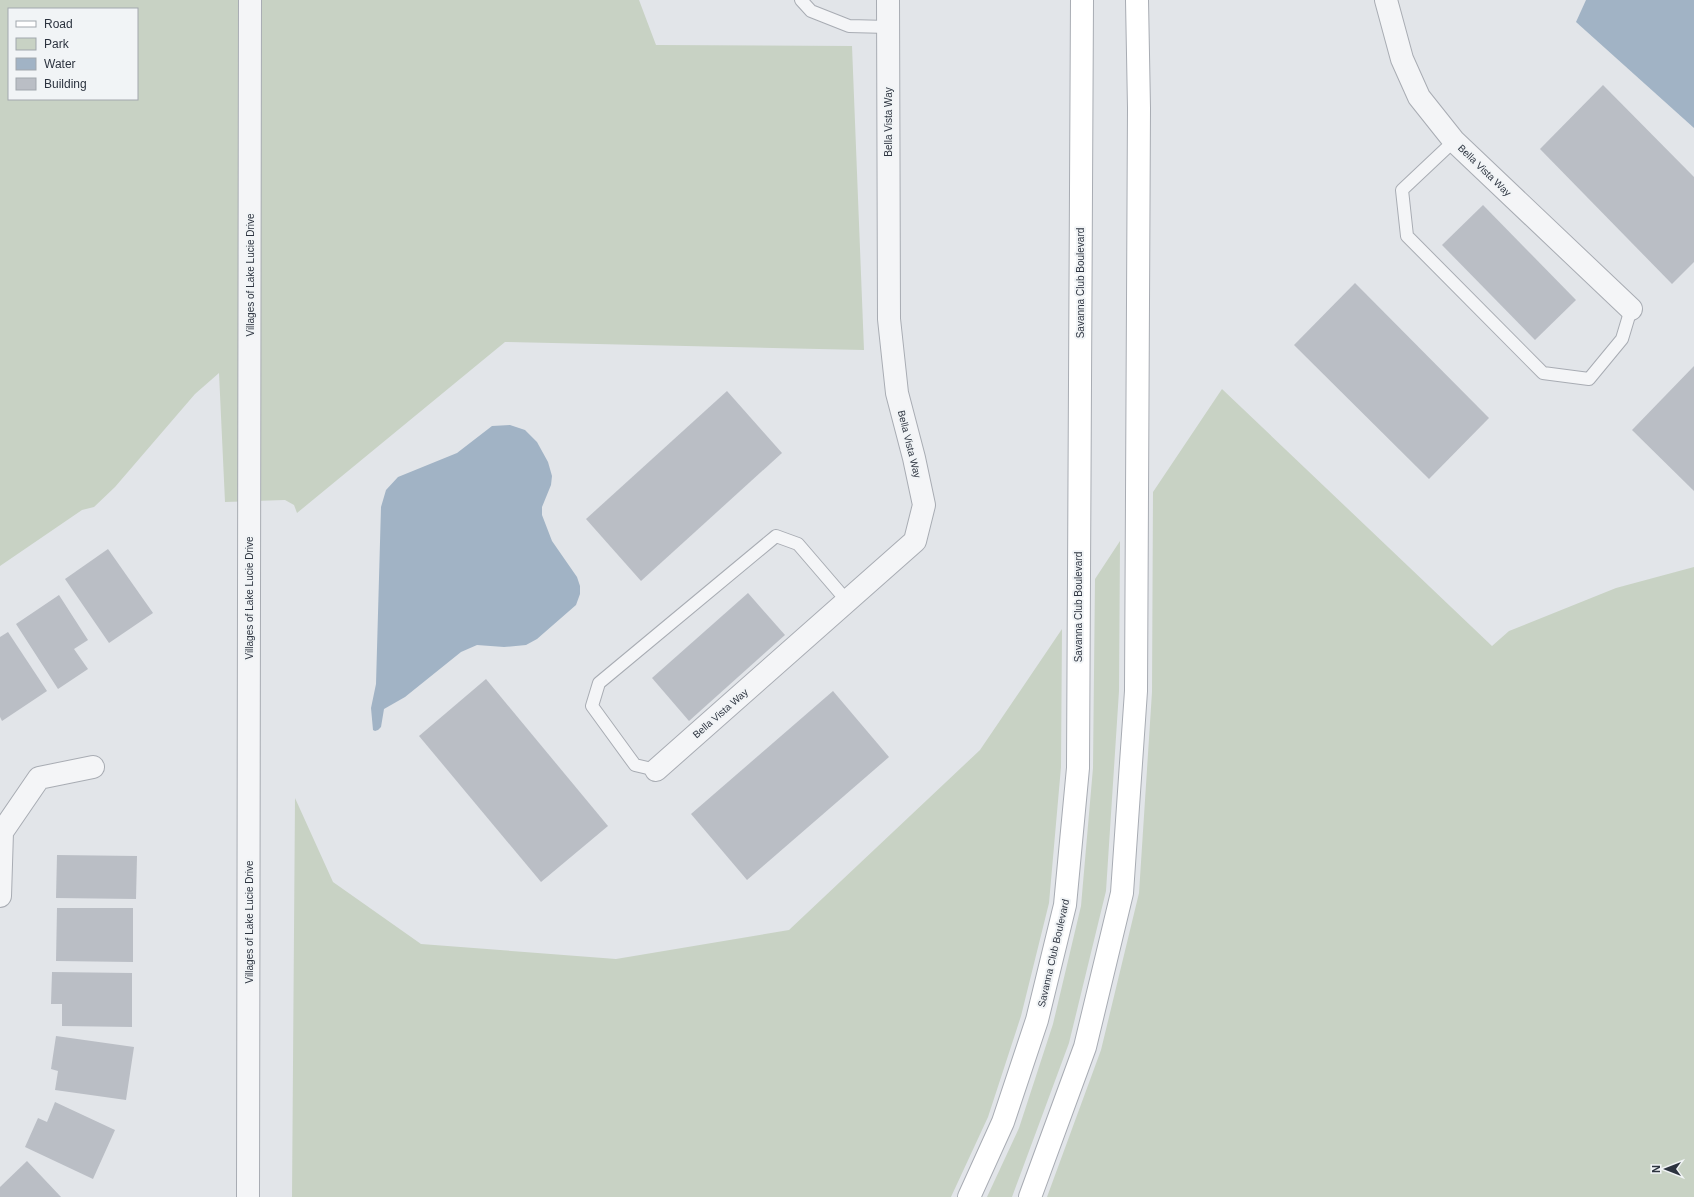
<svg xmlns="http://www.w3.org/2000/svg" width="1694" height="1197" font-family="Arial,sans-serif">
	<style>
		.green { fill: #c8d2c4; fill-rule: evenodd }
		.water { fill: #a1b3c5 }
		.building { fill: #babec5 }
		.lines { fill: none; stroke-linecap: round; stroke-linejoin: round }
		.lane-casing { stroke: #a8acb3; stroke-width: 14 }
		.street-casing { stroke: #a8acb3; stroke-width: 24 }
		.secondary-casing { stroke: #a8acb3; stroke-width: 24 }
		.lane { stroke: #f4f5f7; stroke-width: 12 }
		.street { stroke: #f4f5f7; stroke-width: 22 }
		.secondary { stroke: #fff; stroke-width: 22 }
		.labels { text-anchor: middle; stroke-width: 4; stroke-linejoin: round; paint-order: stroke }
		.street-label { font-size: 10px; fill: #2c333f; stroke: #f1f4f6 }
	</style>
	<rect width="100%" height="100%" fill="#e2e5e9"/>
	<g class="green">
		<path d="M 0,0 L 639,0 L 656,45 L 852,46 L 864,350 L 505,342 L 297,513 L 294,505 L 285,500 L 225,502 L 219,373 L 195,394 L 115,487 L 94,507 L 82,510 L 0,566 ZM 9,9 L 137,9 L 137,99 L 9,99 Z"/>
		<path d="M 1222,389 L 1492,646 L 1509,631 L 1616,588 L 1694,567 L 1694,1197 L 1047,1197 L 1101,1050 L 1139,893 L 1152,692 L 1153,492 Z"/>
		<path d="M 1120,541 L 1119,691 L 1106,891 L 1069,1043 L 1012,1197 L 987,1197 L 1019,1128 L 1053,1024 L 1081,906 L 1093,768 L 1095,579 Z"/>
		<path d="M 1062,629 L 1061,767 L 1049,903 L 1021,1016 L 988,1117 L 951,1197 L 292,1197 L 295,798 L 333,882 L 421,944 L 616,959 L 789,930 L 980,750 Z"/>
	</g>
	<g class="water">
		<path d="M 1586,0 L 1694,0 L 1694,128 L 1576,22 Z"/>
		<path d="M 510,425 L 525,430 L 537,442 L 548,462 L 552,476 L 551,485 L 542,507 L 542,515 L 552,541 L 577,577 L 580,586 L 580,594 L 576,605 L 537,639 L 526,645 L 504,647 L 477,645 L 461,652 L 405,697 L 384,709 L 381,727 L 378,730 L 375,731 L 373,730 L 371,708 L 376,684 L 381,507 L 386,490 L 398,477 L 457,453 L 492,426 Z"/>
	</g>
	<g class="building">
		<path d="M 1603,85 L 1694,177 L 1694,262 L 1672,284 L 1540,149 Z"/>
		<path d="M 1483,205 L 1576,300 L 1535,340 L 1442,245 Z"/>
		<path d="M 1355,283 L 1489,418 L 1429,479 L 1294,345 Z"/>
		<path d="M 1694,366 L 1694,491 L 1632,430 Z"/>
		<path d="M 727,391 L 782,453 L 641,581 L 586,519 Z"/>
		<path d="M 108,549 L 153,613 L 109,643 L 65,579 Z"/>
		<path d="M 748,593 L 785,635 L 689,721 L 652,678 Z"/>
		<path d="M 59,595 L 88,640 L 74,649 L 88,669 L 58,689 L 16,624 Z"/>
		<path d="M 8,632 L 47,691 L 2,721 L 0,717 L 0,637 Z"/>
		<path d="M 486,679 L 608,826 L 541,882 L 419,736 Z"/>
		<path d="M 833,691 L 889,757 L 747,880 L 691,814 Z"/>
		<path d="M 57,855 L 137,856 L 136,899 L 56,898 Z"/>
		<path d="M 57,908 L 133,908 L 133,962 L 56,961 Z"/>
		<path d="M 52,972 L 132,973 L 132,1027 L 62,1026 L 62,1004 L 51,1004 Z"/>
		<path d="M 56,1036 L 134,1047 L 126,1100 L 55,1090 L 58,1071 L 51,1069 Z"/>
		<path d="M 55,1102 L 115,1130 L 93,1179 L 25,1147 L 38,1118 L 47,1122 Z"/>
		<path d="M 27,1161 L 61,1197 L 0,1197 L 0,1187 Z"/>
	</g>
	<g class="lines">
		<g class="lane-casing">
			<g id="lane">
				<path d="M 801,0 L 811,11 L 849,26 L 888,27"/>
				<path d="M 1454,141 L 1402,190 L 1407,236 L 1543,373 L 1589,379 L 1622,339 L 1631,309"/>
				<path d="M 656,770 L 635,765 L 592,706 L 599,683 L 776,536 L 798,544 L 847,601"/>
			</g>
		</g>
		<g class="street-casing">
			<g id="street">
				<path d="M 1386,0 L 1402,59 L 1419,97 L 1454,141 L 1631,309"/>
				<path d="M 656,770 L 915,541 L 924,505 L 914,458 L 897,393 L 889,319 L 888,0"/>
				<path d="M 0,896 L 2,832 L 39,778 L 93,767"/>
				<path d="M 248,1197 L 250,0"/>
			</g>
		</g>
		<g class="secondary-casing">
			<g id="secondary">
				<path d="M 969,1197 L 1003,1122 L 1037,1020 L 1065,905 L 1078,768 L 1082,0"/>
				<path d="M 1030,1197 L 1085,1047 L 1122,893 L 1136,691 L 1139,108 L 1137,0"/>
			</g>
		</g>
		<use href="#lane" class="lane"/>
		<use href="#street" class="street"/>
		<use href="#secondary" class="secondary"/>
	</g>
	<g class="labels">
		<g class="street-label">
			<text transform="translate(888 122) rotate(-90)" y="4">Bella Vista Way</text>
			<text transform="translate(1485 170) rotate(44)" y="4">Bella Vista Way</text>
			<text transform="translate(250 275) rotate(-90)" y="4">Villages of Lake Lucie Drive</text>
			<text transform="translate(1080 283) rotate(-90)" y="4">Savanna Club Boulevard</text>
			<text transform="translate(910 444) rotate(76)" y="4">Bella Vista Way</text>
			<text transform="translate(249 598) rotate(-90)" y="4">Villages of Lake Lucie Drive</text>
			<text transform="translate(1078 607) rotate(-90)" y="4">Savanna Club Boulevard</text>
			<text transform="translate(720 713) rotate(-41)" y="4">Bella Vista Way</text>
			<text transform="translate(249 922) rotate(-90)" y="4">Villages of Lake Lucie Drive</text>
			<text transform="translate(1053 953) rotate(-77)" y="4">Savanna Club Boulevard</text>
		</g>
	</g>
	<rect x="8" y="8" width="130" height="92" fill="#f1f4f6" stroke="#a2a7ad"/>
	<rect x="16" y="21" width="20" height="6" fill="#ffffff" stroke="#a2a7ad"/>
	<text x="44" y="28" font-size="12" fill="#2c333f">Road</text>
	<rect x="16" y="38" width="20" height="12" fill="#c8d2c4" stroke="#a2a7ad"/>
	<text x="44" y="48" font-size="12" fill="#2c333f">Park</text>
	<rect x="16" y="58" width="20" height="12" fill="#a1b3c5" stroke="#a2a7ad"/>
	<text x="44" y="68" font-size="12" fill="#2c333f">Water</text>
	<rect x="16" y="78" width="20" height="12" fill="#babec5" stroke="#a2a7ad"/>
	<text x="44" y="88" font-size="12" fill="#2c333f">Building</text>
	<g transform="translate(1666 1169) rotate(270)" stroke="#f1f4f6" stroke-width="3" paint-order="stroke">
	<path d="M0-3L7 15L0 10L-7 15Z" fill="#2c333f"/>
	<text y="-6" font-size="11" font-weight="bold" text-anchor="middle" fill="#2c333f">N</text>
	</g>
</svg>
